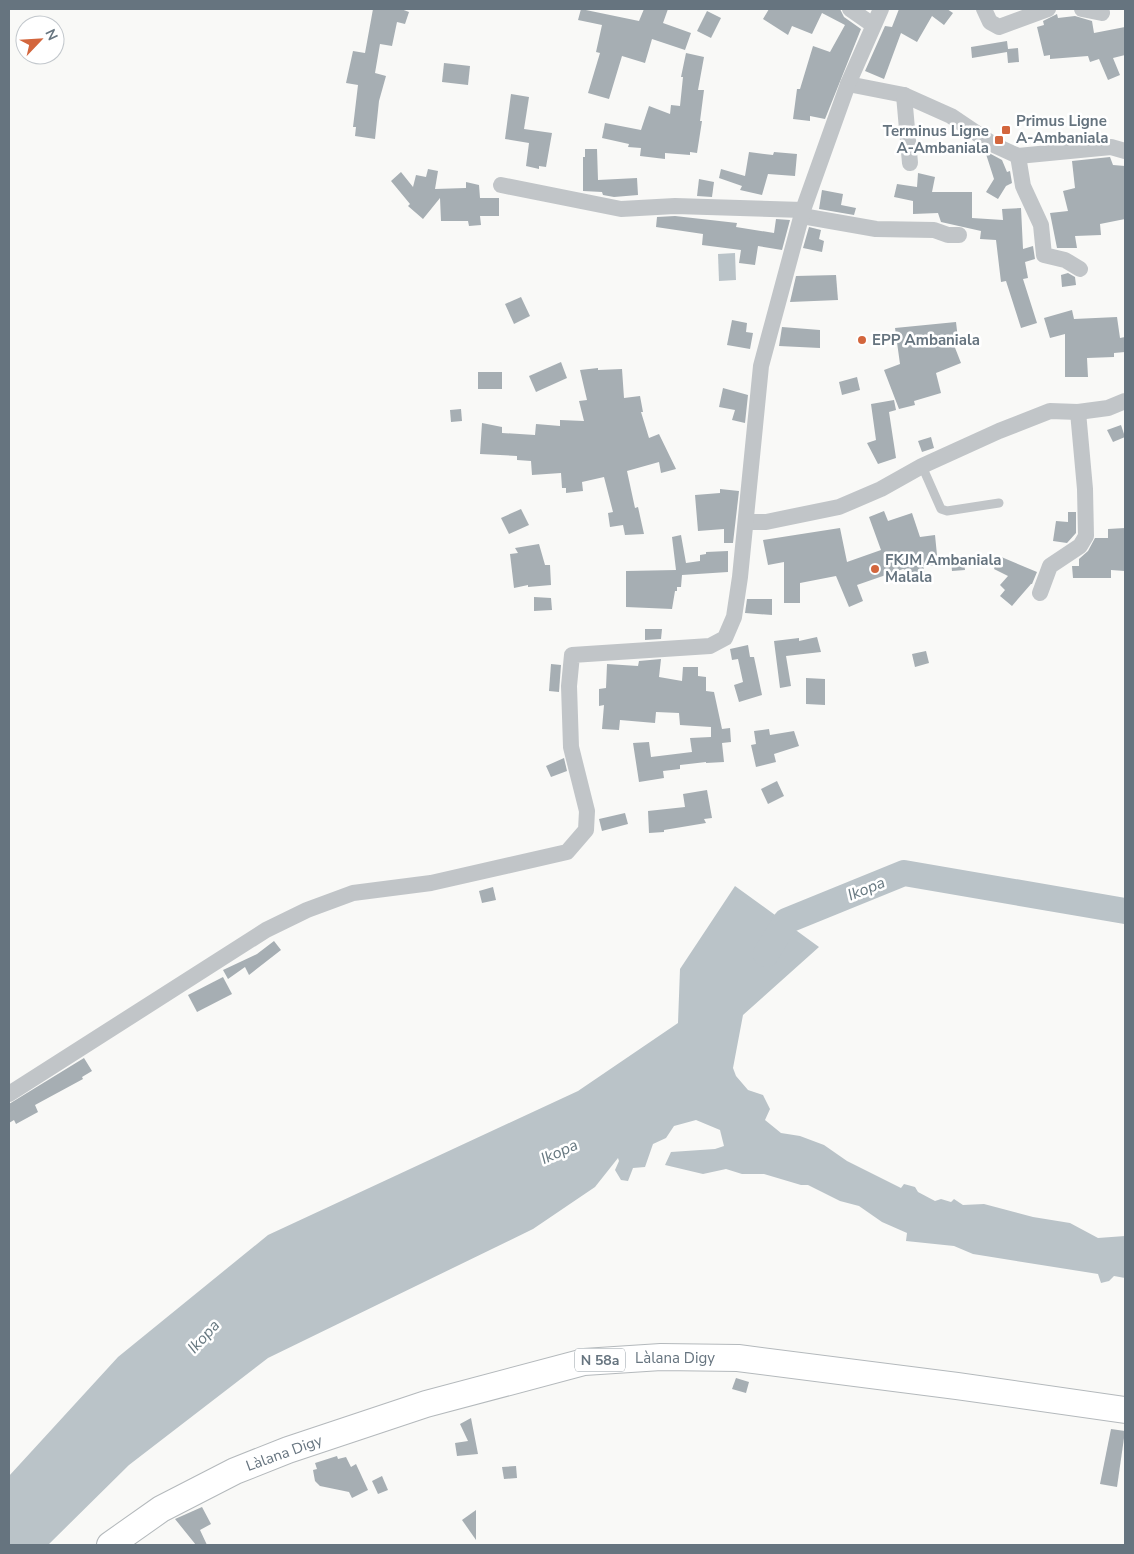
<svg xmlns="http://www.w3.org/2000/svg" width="1134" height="1554" font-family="'Nunito Sans',sans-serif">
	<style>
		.water { fill: #bac3c8 }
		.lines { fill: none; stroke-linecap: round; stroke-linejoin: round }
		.river { stroke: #bac3c8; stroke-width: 26 }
		.building { fill: #a6aeb3 }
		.primary-casing { stroke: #b4b9bc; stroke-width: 28 }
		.service { stroke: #c1c5c8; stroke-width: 9 }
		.minor { stroke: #c1c5c8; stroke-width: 16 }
		.primary { stroke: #fff; stroke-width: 26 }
		.poi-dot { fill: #d3663d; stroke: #fff; stroke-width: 2 }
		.labels { text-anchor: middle; stroke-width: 5; stroke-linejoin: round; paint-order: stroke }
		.shield { fill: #fff; stroke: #949ea5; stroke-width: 1 }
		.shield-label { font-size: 14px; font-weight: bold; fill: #66747f }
		.poi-label { font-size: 15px; font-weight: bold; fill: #66747f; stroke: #fff; text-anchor: start }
		.street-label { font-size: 15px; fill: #66747f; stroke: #fff }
		.water-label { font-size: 16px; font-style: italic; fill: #677880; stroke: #fff }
	</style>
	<rect width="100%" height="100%" fill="#f9f9f7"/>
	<g class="water">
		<path d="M 735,253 L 736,280 L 719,281 L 718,254 Z"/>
		<path d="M 735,886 L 819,947 L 743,1015 L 733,1068 L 736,1076 L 748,1090 L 763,1095 L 770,1109 L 765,1120 L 781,1133 L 800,1136 L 824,1145 L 847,1161 L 901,1188 L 904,1184 L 915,1187 L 918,1192 L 935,1201 L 941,1199 L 951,1202 L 954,1199 L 963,1205 L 984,1204 L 1033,1217 L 1070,1223 L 1098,1238 L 1125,1236 L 1125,1278 L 1114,1276 L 1109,1281 L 1101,1283 L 1098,1274 L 973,1254 L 954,1246 L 906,1241 L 907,1233 L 882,1222 L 859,1206 L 840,1201 L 808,1185 L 801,1185 L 764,1174 L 742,1174 L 726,1169 L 703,1174 L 665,1165 L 671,1152 L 715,1149 L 724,1146 L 720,1130 L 696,1120 L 674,1126 L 666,1138 L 653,1144 L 645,1167 L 633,1168 L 628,1181 L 621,1180 L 615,1170 L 619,1161 L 618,1158 L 595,1187 L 533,1229 L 268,1358 L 129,1465 L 48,1545 L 9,1545 L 9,1476 L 118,1357 L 268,1235 L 578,1091 L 678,1023 L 680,969 Z"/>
	</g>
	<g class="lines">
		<path class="river" d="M 766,954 L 786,921 L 904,873 L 1125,911"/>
	</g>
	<g class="building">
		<path d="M 373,9 L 401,9 L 409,12 L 405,24 L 397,22 L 392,46 L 380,44 L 375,73 L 386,76 L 379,101 L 375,139 L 355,136 L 356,127 L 353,127 L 358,85 L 346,83 L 353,51 L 365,53 Z"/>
		<path d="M 581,9 L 639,21 L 644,9 L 668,9 L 663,23 L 691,33 L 685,50 L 652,39 L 645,63 L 622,56 L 609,99 L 588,93 L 600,53 L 596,52 L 602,25 L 578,20 Z"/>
		<path d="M 769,9 L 840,9 L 844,17 L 861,29 L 825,119 L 810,116 L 810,121 L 793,119 L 797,89 L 800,89 L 813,46 L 830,52 L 845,25 L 822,13 L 812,34 L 792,26 L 788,35 L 763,19 Z"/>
		<path d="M 899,9 L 947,9 L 953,13 L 944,25 L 932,16 L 917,42 L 901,33 L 884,79 L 865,71 L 885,26 L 892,27 Z"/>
		<path d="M 707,11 L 721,18 L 711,38 L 697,31 Z"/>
		<path d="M 1057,14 L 1058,18 L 1075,16 L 1092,21 L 1094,33 L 1125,27 L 1125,55 L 1113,58 L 1120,75 L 1108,80 L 1099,59 L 1090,62 L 1088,56 L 1050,59 L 1050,55 L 1044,56 L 1037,27 L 1044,25 L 1043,21 Z"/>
		<path d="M 1007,41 L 1008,49 L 1018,48 L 1019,62 L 1008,63 L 1007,52 L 972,58 L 971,47 Z"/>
		<path d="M 686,53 L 704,57 L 698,90 L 704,90 L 700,121 L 702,121 L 697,153 L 690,152 L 690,155 L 665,153 L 665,159 L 640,156 L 641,148 L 628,147 L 629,144 L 602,138 L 605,123 L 641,130 L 649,106 L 670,114 L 671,105 L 680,106 L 683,77 L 681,77 Z"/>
		<path d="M 444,63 L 470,66 L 468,85 L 442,82 Z"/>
		<path d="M 511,94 L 529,97 L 524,129 L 552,133 L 546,167 L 539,166 L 539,169 L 526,166 L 529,143 L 505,139 Z"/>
		<path d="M 585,149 L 597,149 L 598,180 L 637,178 L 638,195 L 614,197 L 603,195 L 602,192 L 583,191 L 583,157 L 585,157 Z"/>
		<path d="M 749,152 L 773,155 L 774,152 L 797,154 L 795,176 L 768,174 L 762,195 L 740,190 L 742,186 L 719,178 L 721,169 L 745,176 Z"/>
		<path d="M 989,153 L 1002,160 L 1007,172 L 1010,171 L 1012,183 L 1006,186 L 998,199 L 986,192 L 994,179 L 986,154 Z"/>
		<path d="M 1110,157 L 1113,165 L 1125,166 L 1125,219 L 1100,224 L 1101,235 L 1075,236 L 1077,248 L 1057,248 L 1050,213 L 1068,211 L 1063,191 L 1075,188 L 1072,161 Z"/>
		<path d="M 428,169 L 438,171 L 435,189 L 466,188 L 466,182 L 479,185 L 480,198 L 499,198 L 499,216 L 480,216 L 481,225 L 469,226 L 468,221 L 441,221 L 440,198 L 423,219 L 408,206 L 410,204 L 391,181 L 401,172 L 413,187 L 416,175 L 426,177 Z"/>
		<path d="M 918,173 L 935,177 L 932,192 L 972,192 L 972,218 L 1003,220 L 1002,209 L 1021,208 L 1023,249 L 1033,246 L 1035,259 L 1025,262 L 1028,278 L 1023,279 L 1037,323 L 1021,328 L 1006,281 L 1001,282 L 996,240 L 980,239 L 981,231 L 941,222 L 938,213 L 913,214 L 913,201 L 894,197 L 897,184 L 917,187 Z"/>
		<path d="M 699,179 L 714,182 L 712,197 L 697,196 Z"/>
		<path d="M 822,190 L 843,194 L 841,205 L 856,208 L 854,215 L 819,209 Z"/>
		<path d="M 675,216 L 737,223 L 736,227 L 774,233 L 776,219 L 790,220 L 782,250 L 758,246 L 755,265 L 739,263 L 741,250 L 702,245 L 703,234 L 656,227 L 657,217 Z"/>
		<path d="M 809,227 L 821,230 L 819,239 L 824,241 L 822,252 L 803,248 Z"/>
		<path d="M 1068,273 L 1075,277 L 1076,285 L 1062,287 L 1061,275 Z"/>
		<path d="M 836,275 L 838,300 L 790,302 L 796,276 Z"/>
		<path d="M 521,297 L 530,316 L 514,324 L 505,304 Z"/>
		<path d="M 1072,310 L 1074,319 L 1117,317 L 1120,338 L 1125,337 L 1125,352 L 1114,353 L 1114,357 L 1087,358 L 1088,377 L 1065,377 L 1065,334 L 1050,338 L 1044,318 Z"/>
		<path d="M 732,320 L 747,323 L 746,332 L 753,333 L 750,349 L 727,345 Z"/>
		<path d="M 956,322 L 958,339 L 952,340 L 961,363 L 936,373 L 941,393 L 914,401 L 915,405 L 899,409 L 884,370 L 900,364 L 895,328 Z"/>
		<path d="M 782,327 L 820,330 L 820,348 L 779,346 Z"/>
		<path d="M 561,362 L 567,378 L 536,392 L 529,376 Z"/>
		<path d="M 598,368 L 598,370 L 622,369 L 624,398 L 640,396 L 643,412 L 641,412 L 649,438 L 659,434 L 676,469 L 661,473 L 659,462 L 627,471 L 635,508 L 638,507 L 644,534 L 625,535 L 623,525 L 610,527 L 608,513 L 613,512 L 604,477 L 582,482 L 583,491 L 566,493 L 566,488 L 562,488 L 561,473 L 532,475 L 531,461 L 517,460 L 517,456 L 480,454 L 482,423 L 502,427 L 502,433 L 535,435 L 536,424 L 560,426 L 560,420 L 584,421 L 579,401 L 587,400 L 580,370 Z"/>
		<rect x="478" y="372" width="24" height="17"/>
		<path d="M 857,377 L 860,390 L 842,395 L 839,382 Z"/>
		<path d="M 723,388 L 748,395 L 745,423 L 732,420 L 735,410 L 719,407 Z"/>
		<path d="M 894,400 L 896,410 L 889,412 L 896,458 L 878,464 L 867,443 L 876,440 L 871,404 Z"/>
		<path d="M 461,409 L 462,421 L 451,422 L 450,410 Z"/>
		<path d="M 1121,425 L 1125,437 L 1113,442 L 1107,430 Z"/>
		<path d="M 931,437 L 934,448 L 922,452 L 918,441 Z"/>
		<path d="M 720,489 L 739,491 L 733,543 L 724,543 L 724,529 L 698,531 L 695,495 L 720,493 Z"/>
		<path d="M 521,509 L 529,525 L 509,534 L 501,518 Z"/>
		<path d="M 884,511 L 888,521 L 912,513 L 920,537 L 935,535 L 938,565 L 923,566 L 925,574 L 910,579 L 906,570 L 903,569 L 857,585 L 863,601 L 849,607 L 836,576 L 800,583 L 800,603 L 784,603 L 784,562 L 768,565 L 763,540 L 840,528 L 847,562 L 881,550 L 869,517 Z"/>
		<path d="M 1068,512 L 1076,512 L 1076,533 L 1067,543 L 1053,541 L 1056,521 L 1068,522 Z"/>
		<path d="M 1125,528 L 1125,571 L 1111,570 L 1111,578 L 1073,578 L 1072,566 L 1079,566 L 1079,559 L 1088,551 L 1095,538 L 1108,538 L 1108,529 Z"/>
		<path d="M 681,535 L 686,563 L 700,561 L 700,555 L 706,554 L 706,552 L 728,551 L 728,572 L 682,575 L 681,587 L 677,587 L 677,591 L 675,591 L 672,609 L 626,607 L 626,571 L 676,570 L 672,537 Z"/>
		<path d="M 539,544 L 545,565 L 550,565 L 551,585 L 528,587 L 528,585 L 514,588 L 510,554 L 518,553 L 515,548 Z"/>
		<path d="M 963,555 L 965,570 L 952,571 L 951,561 Z"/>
		<path d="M 999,556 L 1037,572 L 1032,584 L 1031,584 L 1012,606 L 1000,596 L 1005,590 L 1000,585 L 1008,576 L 994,569 Z"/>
		<path d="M 534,597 L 551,598 L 552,610 L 534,611 Z"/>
		<path d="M 747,599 L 772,599 L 772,615 L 745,613 Z"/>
		<path d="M 645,629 L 662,629 L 661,639 L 645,640 Z"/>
		<path d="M 817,637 L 821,652 L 786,656 L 791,686 L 780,688 L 774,641 L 799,638 L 799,641 Z"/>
		<path d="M 748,645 L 750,657 L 754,657 L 762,695 L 739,702 L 734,685 L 743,682 L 738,659 L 732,660 L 730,649 Z"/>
		<path d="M 926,651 L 929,663 L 915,667 L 912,654 Z"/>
		<path d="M 661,659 L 659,677 L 682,681 L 683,667 L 698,667 L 698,676 L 706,677 L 706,691 L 714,692 L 722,729 L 730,728 L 731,742 L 722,743 L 724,762 L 706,763 L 706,762 L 680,765 L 680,769 L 663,771 L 664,778 L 639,782 L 633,743 L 649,742 L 651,757 L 692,752 L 690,738 L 711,737 L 711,727 L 680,725 L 679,713 L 656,712 L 655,723 L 620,720 L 619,730 L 602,729 L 604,705 L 599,706 L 599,689 L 606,688 L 607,664 L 638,666 L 639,661 Z"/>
		<path d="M 551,664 L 561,665 L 559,692 L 549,691 Z"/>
		<path d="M 806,678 L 825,679 L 825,705 L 806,704 Z"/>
		<path d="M 769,729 L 770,735 L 794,731 L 799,746 L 774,754 L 776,762 L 756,767 L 751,745 L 756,744 L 754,731 Z"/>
		<path d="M 564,758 L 567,771 L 551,777 L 546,766 Z"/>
		<path d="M 777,781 L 784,796 L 768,804 L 761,789 Z"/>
		<path d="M 707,790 L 712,818 L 704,819 L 706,823 L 664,830 L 664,832 L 649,833 L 648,811 L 685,807 L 683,794 Z"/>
		<path d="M 625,813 L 628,824 L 602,831 L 599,819 Z"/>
		<path d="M 493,887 L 496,900 L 482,903 L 479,891 Z"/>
		<path d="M 274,941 L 281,950 L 249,975 L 245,967 L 228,979 L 223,970 L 257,954 Z"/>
		<path d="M 223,977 L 232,994 L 197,1012 L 188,995 Z"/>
		<path d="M 84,1058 L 92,1071 L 82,1077 L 83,1079 L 35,1105 L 38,1112 L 16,1124 L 14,1120 L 9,1123 L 9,1104 Z"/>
		<path d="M 736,1378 L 749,1382 L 746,1393 L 732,1389 Z"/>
		<path d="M 471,1418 L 478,1454 L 457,1456 L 455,1443 L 468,1441 L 460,1424 Z"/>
		<path d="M 1111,1429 L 1125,1431 L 1117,1487 L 1100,1484 Z"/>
		<path d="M 337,1456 L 338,1459 L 346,1457 L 351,1467 L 356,1464 L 368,1490 L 352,1498 L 349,1492 L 320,1486 L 315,1481 L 313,1470 L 317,1469 L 315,1463 Z"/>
		<path d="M 516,1466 L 517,1478 L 504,1479 L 502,1467 Z"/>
		<path d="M 382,1476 L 388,1490 L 378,1494 L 372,1481 Z"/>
		<path d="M 202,1507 L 211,1524 L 200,1530 L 207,1545 L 196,1545 L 175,1519 Z"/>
		<path d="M 476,1510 L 476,1540 L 462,1520 Z"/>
	</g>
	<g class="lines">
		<g class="primary-casing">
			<path id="primary" d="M 110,1545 L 161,1509 L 235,1471 L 288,1450 L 426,1404 L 584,1362 L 661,1357 L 738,1358 L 957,1386 L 1125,1410"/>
		</g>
		<path class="service" d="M 922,466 L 941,509 L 947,511 L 999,503"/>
		<g class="minor">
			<path d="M 850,9 L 873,25"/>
			<path d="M 984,9 L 990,22 L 999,27 L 1048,9"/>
			<path d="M 1082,9 L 1102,13"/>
			<path d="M 848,84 L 904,95 L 951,116 L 994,145 L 1018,156 L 1111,147 L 1125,151"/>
			<path d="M 904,95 L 910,163"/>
			<path d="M 1018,156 L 1023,186 L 1041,225 L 1044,255 L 1065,260 L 1080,269"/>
			<path d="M 501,185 L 621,209 L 675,206 L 803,210"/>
			<path d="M 802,216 L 876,229 L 934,230 L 948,235 L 959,235"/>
			<path d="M 747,522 L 766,522 L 839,507 L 881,489 L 922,466 L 999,431 L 1050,411 L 1078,412 L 1108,408 L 1125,401"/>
			<path d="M 1040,593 L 1050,566 L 1080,546 L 1086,536 L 1085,489 L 1078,412"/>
			<path d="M 9,1094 L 266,930 L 307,910 L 353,893 L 431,883 L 567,852 L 586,830 L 587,811 L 571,747 L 569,686 L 572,655 L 710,646 L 725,638 L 734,617 L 740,577 L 761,366 L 803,210 L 848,84 L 881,9"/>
		</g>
		<use href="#primary" class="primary"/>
	</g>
	<g class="poi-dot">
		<rect x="1001" y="125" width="10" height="10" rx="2.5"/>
		<rect x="994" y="135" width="10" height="10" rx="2.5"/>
		<circle cx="862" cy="340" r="5"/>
		<circle cx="875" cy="569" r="5"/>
	</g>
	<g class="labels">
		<rect class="shield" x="575" y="1348.5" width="50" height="23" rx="4"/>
		<g class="shield-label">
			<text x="600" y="1365">N 58a</text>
		</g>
		<g class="poi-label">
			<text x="1016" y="126">Primus Ligne<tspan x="1016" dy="17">A-Ambaniala</tspan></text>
			<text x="989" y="136" text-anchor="end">Terminus Ligne<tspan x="989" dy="17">A-Ambaniala</tspan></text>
			<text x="872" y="345">EPP Ambaniala</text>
			<text x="885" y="565">FKJM Ambaniala<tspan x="885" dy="17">Malala</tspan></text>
		</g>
		<g class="street-label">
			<text x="675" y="1363">Làlana Digy</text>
			<text transform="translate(284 1453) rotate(-20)" y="5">Làlana Digy</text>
		</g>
		<g class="water-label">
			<text transform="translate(866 888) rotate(-22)" y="6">Ikopa</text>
			<text transform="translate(559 1151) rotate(-24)" y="6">Ikopa</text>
			<text transform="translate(203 1336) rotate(-48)" y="6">Ikopa</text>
		</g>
	</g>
	<rect width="1134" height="1554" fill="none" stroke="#66747f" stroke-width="20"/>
	<g transform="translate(40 40) rotate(65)"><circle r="24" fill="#ffffff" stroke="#c2c7cc"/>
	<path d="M0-4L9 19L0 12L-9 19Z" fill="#d3663d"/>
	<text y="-8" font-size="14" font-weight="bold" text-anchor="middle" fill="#66747f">N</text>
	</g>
</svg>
